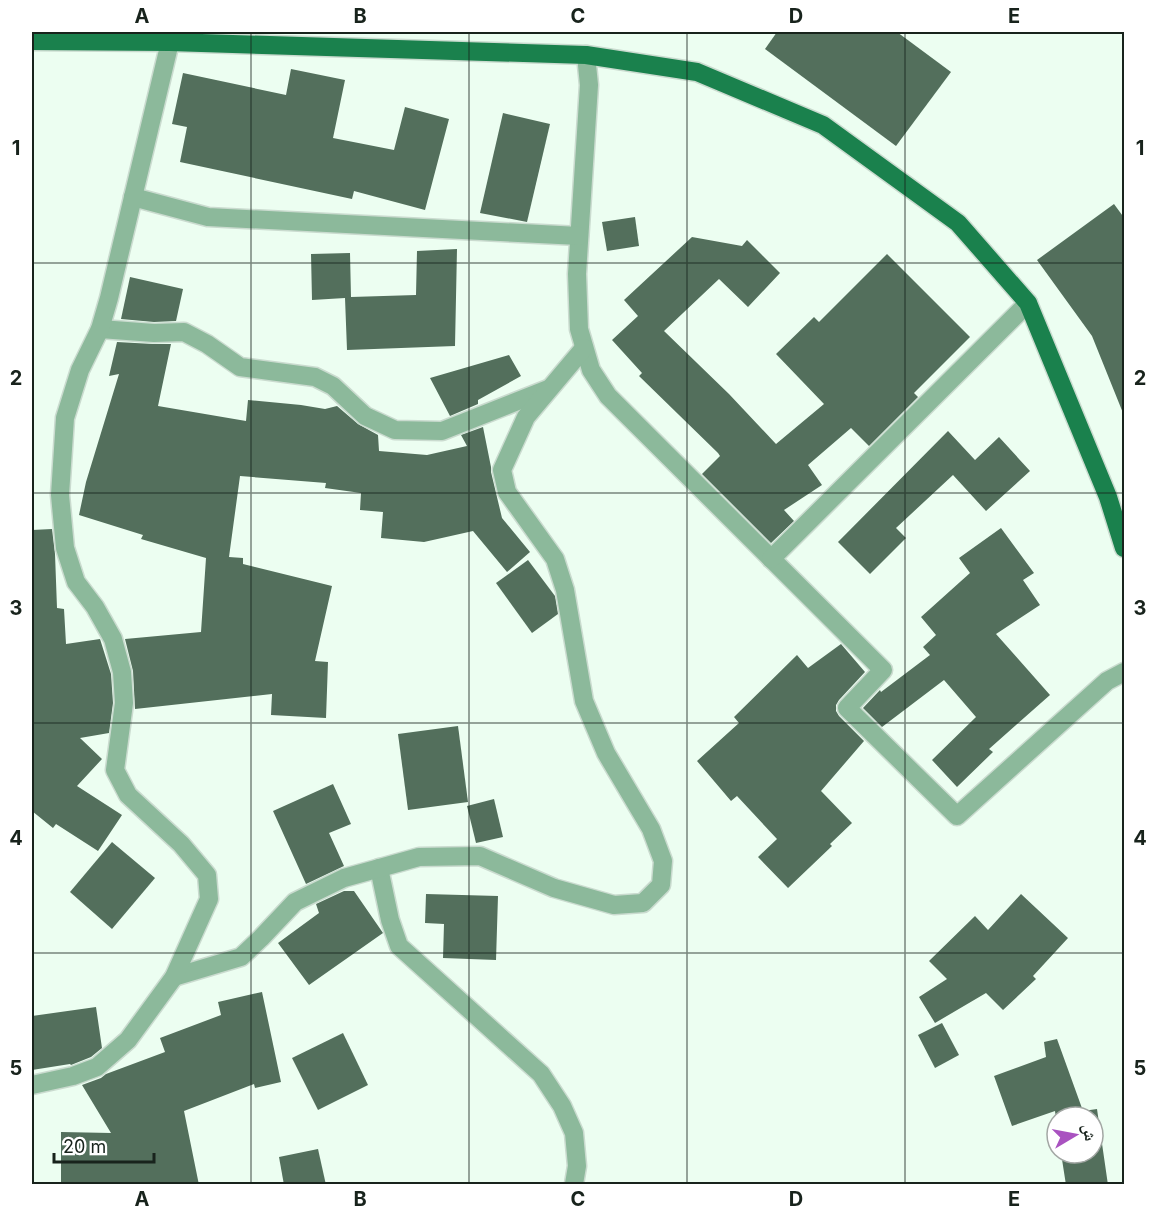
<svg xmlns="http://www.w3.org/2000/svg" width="1156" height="1216" font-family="Inter,'Noto Naskh Arabic',sans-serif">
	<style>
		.building { fill: #536f5c }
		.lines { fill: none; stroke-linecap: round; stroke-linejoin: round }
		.minor-casing { stroke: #cadbcf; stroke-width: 21 }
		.major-casing { stroke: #cadbcf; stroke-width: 21 }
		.minor { stroke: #8cb99b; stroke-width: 18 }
		.major { stroke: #1a814d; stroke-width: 18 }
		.grid { fill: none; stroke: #18231c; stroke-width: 1.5; stroke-opacity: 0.55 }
		.neatline { fill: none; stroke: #18231c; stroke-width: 2 }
		.grid-label { font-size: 20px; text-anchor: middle; font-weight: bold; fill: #18231c }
	</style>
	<rect width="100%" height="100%" fill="#ecfef1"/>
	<g class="building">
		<path d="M 777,32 L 897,32 L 951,72 L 896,146 L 765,49 Z"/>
		<path d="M 291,69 L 345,80 L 333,138 L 394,150 L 405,107 L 449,119 L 425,210 L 354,191 L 352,199 L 180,162 L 187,127 L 172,124 L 183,73 L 286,95 Z"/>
		<path d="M 503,113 L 550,124 L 527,222 L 480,213 Z"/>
		<path d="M 1114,204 L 1125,219 L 1125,413 L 1123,413 L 1092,336 L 1037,260 Z"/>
		<path d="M 635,217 L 639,246 L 607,251 L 602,222 Z"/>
		<path d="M 692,237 L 742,246 L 747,240 L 780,273 L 748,307 L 719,279 L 664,331 L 729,394 L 776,444 L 824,404 L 776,354 L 814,317 L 819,322 L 887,254 L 970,337 L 914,393 L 918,397 L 869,446 L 851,428 L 808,465 L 822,485 L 784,510 L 794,521 L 771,543 L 702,474 L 720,456 L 718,453 L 639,376 L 642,373 L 612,340 L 638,316 L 624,300 Z"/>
		<path d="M 457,249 L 455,346 L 347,350 L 345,298 L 312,300 L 311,254 L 350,253 L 351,297 L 416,295 L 417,251 Z"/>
		<path d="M 130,277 L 183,289 L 176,321 L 154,322 L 121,319 Z"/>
		<path d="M 117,342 L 153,344 L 171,344 L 158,406 L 246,421 L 248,400 L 301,405 L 325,409 L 337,406 L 358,424 L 378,435 L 379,451 L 427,455 L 467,446 L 461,435 L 483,427 L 491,467 L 491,472 L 502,518 L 530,552 L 507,572 L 473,531 L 424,542 L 381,538 L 383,512 L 360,510 L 361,493 L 325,488 L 326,483 L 240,476 L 229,557 L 243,558 L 243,564 L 332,586 L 315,661 L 328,662 L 326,718 L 271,715 L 272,694 L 135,709 L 133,671 L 125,639 L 201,632 L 206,558 L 141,539 L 143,535 L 79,515 L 86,482 L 119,374 L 109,376 Z"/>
		<path d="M 509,355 L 521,376 L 478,400 L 478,404 L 450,416 L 430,378 Z"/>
		<path d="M 948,431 L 975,460 L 999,437 L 1030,471 L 986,511 L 953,475 L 896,528 L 906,538 L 870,574 L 838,542 Z"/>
		<path d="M 1001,528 L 1034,573 L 1023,580 L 1040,605 L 996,634 L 1050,695 L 989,749 L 993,752 L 957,787 L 932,760 L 976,717 L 944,680 L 882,727 L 863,708 L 880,690 L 881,692 L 930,655 L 923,647 L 936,635 L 921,617 L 970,573 L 959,558 Z"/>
		<path d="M 52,529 L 55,554 L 57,608 L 64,609 L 66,644 L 100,639 L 111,674 L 113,703 L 109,733 L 80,738 L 102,759 L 77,786 L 122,815 L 98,851 L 56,824 L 53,828 L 32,811 L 32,530 Z"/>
		<path d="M 528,560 L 555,596 L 558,614 L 532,633 L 496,583 Z"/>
		<path d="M 841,644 L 865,672 L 839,700 L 836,705 L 836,711 L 839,716 L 864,741 L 821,791 L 852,823 L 830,844 L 832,846 L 788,888 L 758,857 L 777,839 L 737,796 L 731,801 L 697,761 L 739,723 L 734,717 L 797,655 L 808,668 Z"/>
		<path d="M 458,726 L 468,802 L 408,810 L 398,734 Z"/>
		<path d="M 333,784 L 351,824 L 329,833 L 344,866 L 306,884 L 273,811 Z"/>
		<path d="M 494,799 L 503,837 L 476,843 L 467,806 Z"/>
		<path d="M 112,842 L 155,878 L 112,929 L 70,892 Z"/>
		<path d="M 344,891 L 354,891 L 383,933 L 309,985 L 278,943 L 319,913 L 316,904 Z"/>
		<path d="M 426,894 L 498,896 L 496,960 L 443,958 L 444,924 L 425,923 Z"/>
		<path d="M 1021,894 L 1068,938 L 1033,976 L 1036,979 L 1003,1010 L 986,993 L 935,1023 L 919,997 L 947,979 L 929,961 L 975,916 L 988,930 Z"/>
		<path d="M 262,992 L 281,1082 L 255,1088 L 254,1084 L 184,1111 L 199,1185 L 61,1185 L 61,1132 L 111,1133 L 82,1085 L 101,1078 L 106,1074 L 165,1052 L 160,1038 L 221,1015 L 218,1002 Z"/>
		<path d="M 96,1007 L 102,1048 L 91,1057 L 71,1065 L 70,1064 L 32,1070 L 32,1016 Z"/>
		<path d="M 942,1023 L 959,1055 L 935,1068 L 918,1035 Z"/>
		<path d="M 343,1033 L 368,1085 L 318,1110 L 292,1058 Z"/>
		<path d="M 1057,1039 L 1083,1111 L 1097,1109 L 1108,1185 L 1066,1185 L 1061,1153 L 1093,1153 L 1093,1117 L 1057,1117 L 1057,1126 L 1055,1111 L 1012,1126 L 994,1076 L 1046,1057 L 1044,1042 Z"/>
		<path d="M 318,1149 L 326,1185 L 284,1185 L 279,1157 Z"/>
	</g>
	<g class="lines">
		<g class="minor-casing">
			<g id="minor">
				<path d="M 586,55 L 589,85 L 577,274 L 579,329 L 591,370 L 608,396 L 883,670 L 847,708 L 957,816 L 1107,681 L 1124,672"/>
				<path d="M 133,197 L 208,217 L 579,236"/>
				<path d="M 100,329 L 154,333 L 184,332 L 207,344 L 240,367 L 315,377 L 333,386 L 365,416 L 395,430 L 442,431 L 548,389"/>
				<path d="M 771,559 L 1028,303"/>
				<path d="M 379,868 L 390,920 L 399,946 L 541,1074 L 562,1106 L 574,1133 L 577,1166 L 574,1184"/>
				<path d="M 174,977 L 241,957 L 261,938 L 295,902 L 344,878 L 419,857 L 480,856 L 554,888 L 614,905 L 643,903 L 661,885 L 663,861 L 651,829 L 606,753 L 584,701 L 565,590 L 555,559 L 507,492 L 502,470 L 526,417 L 584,348"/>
				<path d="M 32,1085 L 73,1076 L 97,1067 L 128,1040 L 174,977 L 209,899 L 207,875 L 181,844 L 128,795 L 115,770 L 124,703 L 122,672 L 113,639 L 95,607 L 76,582 L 65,548 L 60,495 L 65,418 L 80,370 L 100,329 L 109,298 L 170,42"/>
			</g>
		</g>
		<g class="major-casing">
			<path id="major" d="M 32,41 L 170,42 L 586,55 L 697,72 L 823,125 L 958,223 L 1028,303 L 1108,497 L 1124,548"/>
		</g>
		<use href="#minor" class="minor"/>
		<use href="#major" class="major"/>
	</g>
	<path class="grid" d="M 251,32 L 251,1184M 469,32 L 469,1184M 687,32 L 687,1184M 905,32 L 905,1184M 32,263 L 1124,263M 32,493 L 1124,493M 32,723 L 1124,723M 32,953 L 1124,953"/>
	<rect width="1156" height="1216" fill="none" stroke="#ffffff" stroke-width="66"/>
	<g transform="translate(1075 1135) rotate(80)"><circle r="28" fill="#ffffff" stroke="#a3a7a4" stroke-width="1.5"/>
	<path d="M0-4.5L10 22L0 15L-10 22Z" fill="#a952c0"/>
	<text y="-9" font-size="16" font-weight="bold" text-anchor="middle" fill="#18231c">ش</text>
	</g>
	<path d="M54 1153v9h100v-9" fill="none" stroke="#18231c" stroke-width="3"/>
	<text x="63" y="1153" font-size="18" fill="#18231c" stroke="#ffffff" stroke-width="4.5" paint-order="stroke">20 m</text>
	<rect x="33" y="33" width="1090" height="1150" class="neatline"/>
	<g class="grid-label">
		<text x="142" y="23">A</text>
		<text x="360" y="23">B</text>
		<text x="578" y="23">C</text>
		<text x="796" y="23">D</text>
		<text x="1014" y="23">E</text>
		<text x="16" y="155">1</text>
		<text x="1140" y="155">1</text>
		<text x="16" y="385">2</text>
		<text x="1140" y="385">2</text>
		<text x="16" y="615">3</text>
		<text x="1140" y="615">3</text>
		<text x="16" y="845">4</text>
		<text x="1140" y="845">4</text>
		<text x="16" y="1075">5</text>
		<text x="1140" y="1075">5</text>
		<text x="142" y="1206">A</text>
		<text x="360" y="1206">B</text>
		<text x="578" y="1206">C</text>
		<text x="796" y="1206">D</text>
		<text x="1014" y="1206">E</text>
	</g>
</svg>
